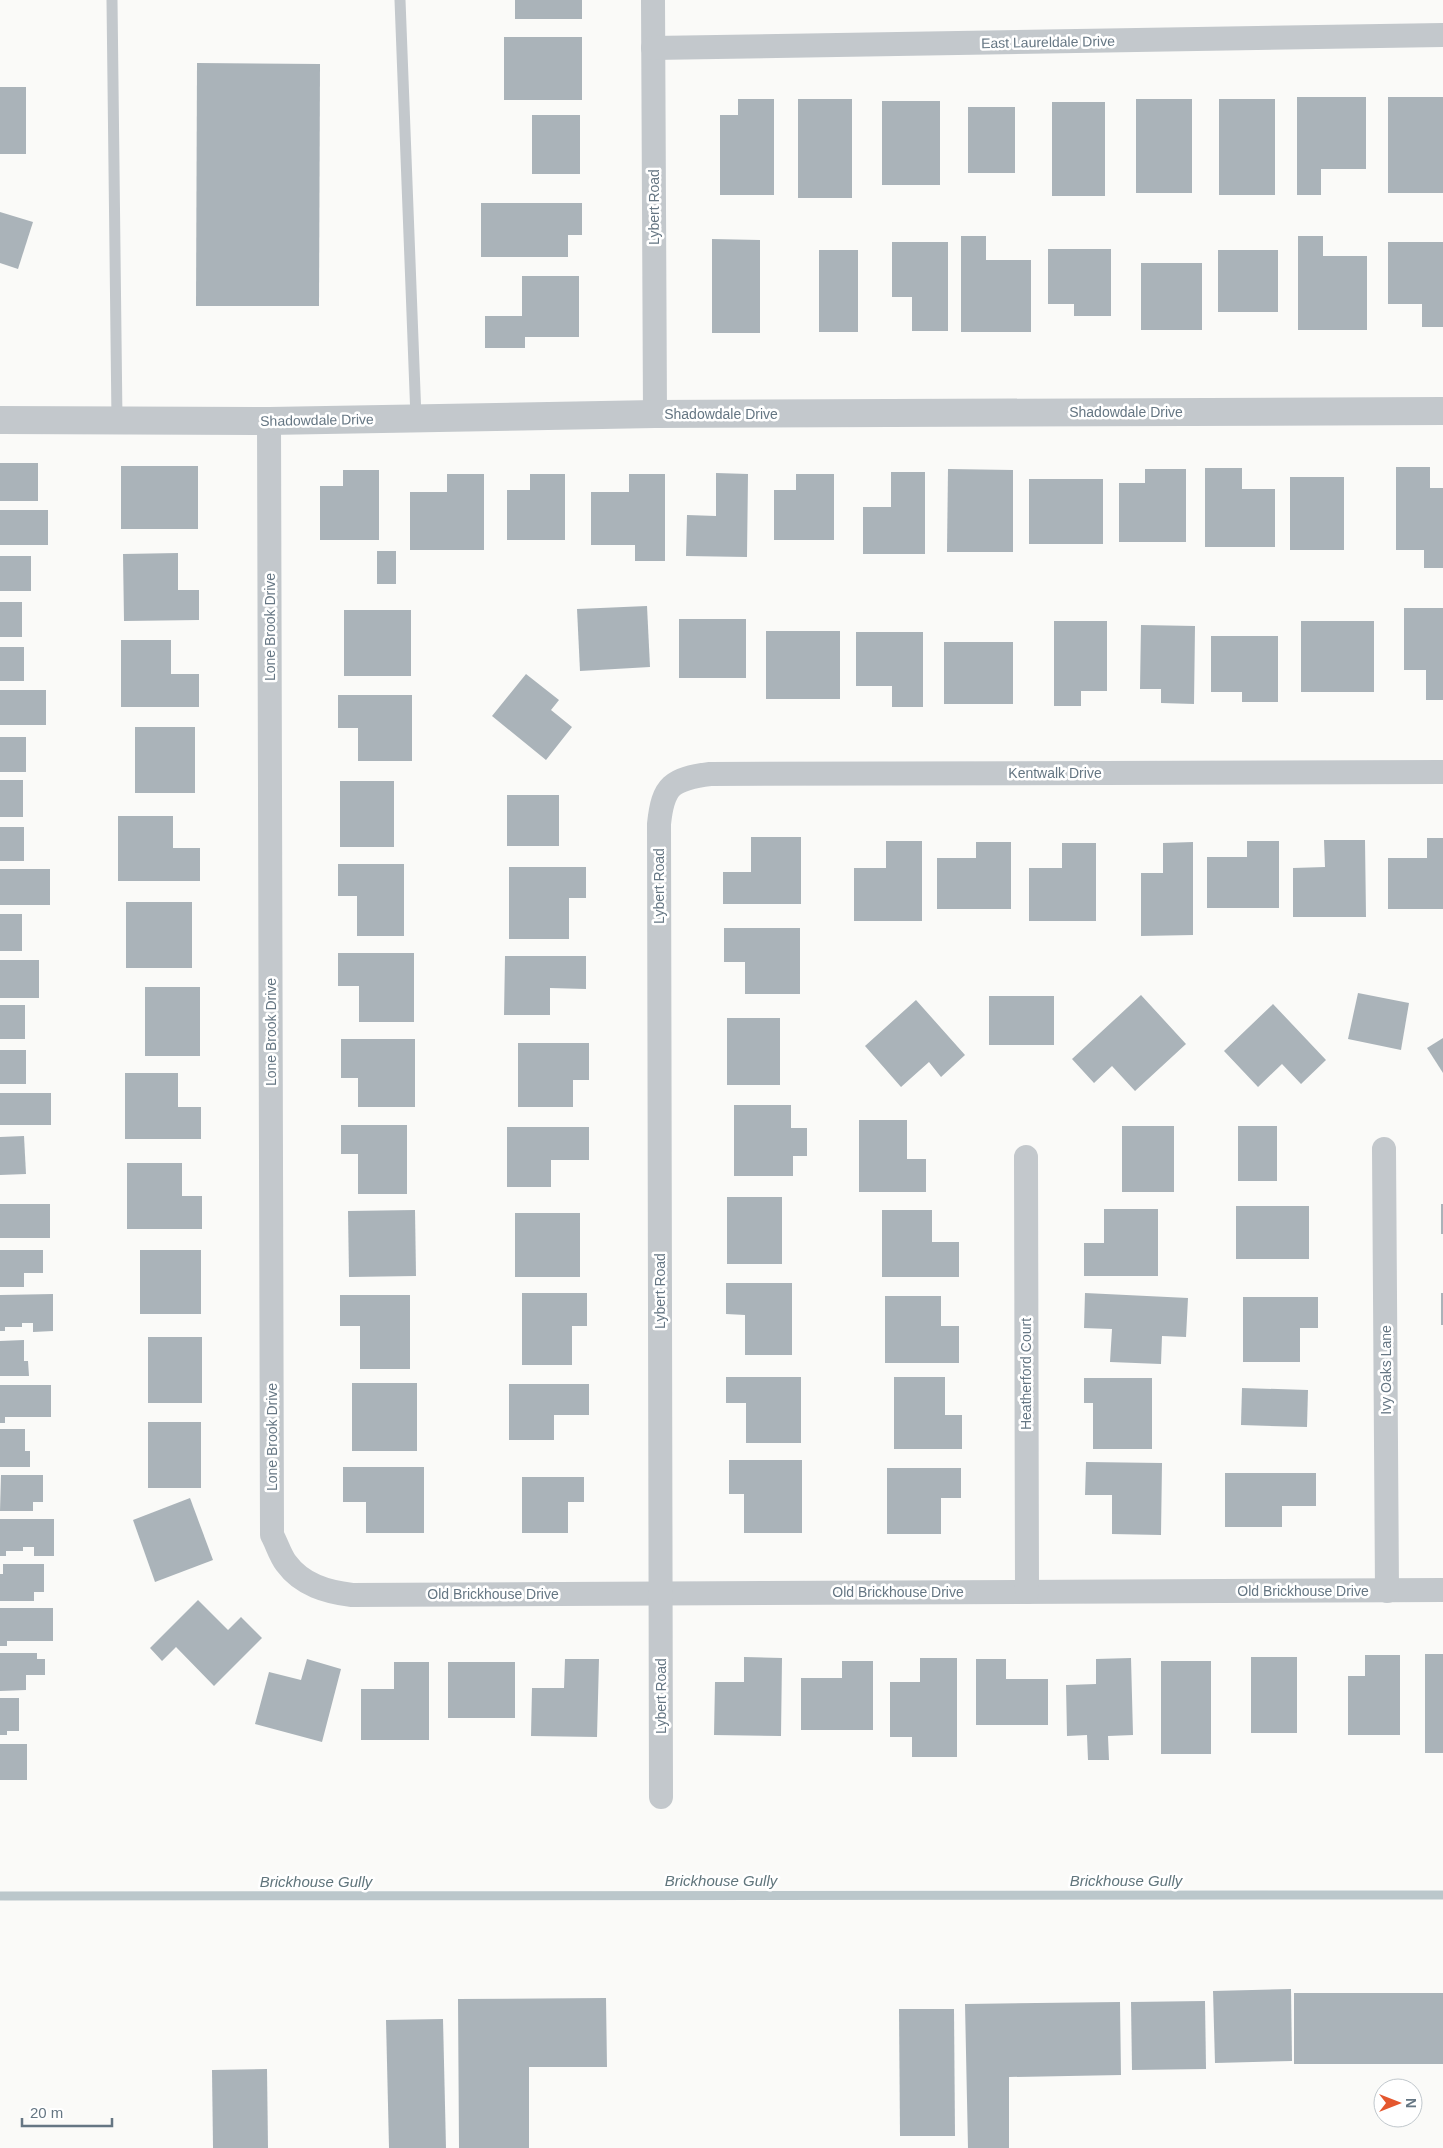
<svg xmlns="http://www.w3.org/2000/svg" width="1443" height="2148" font-family="Arial,sans-serif">
	<style>
		.lines { fill: none; stroke-linecap: round; stroke-linejoin: round }
		.stream { stroke: #bbc7cb; stroke-width: 9 }
		.building { fill: #aab3b9 }
		.service { stroke: #c3c8cc; stroke-width: 11 }
		.minor { stroke: #c3c8cc; stroke-width: 24 }
		.tertiary { stroke: #c3c8cc; stroke-width: 28 }
		.labels { text-anchor: middle; stroke-width: 5; stroke-linejoin: round; paint-order: stroke }
		.street-label { font-size: 14px; fill: #657683; stroke: #fff }
		.water-label { font-size: 15px; font-style: italic; fill: #60757c; stroke: #fff }
	</style>
	<rect width="100%" height="100%" fill="#fafaf8"/>
	<g class="lines">
		<path class="stream" d="M 0,1896 L 1443,1895"/>
	</g>
	<g class="building">
		<rect x="515" y="0" width="67" height="19"/>
		<rect x="504" y="37" width="78" height="63"/>
		<path d="M 197,63 L 320,64 L 319,306 L 196,306 Z"/>
		<rect x="0" y="87" width="26" height="67"/>
		<path d="M 1297,97 L 1366,97 L 1366,169 L 1321,169 L 1321,195 L 1297,195 Z"/>
		<rect x="1388" y="97" width="55" height="96"/>
		<path d="M 738,99 L 774,99 L 774,195 L 720,195 L 720,115 L 738,115 Z"/>
		<rect x="798" y="99" width="54" height="99"/>
		<rect x="1136" y="99" width="56" height="94"/>
		<rect x="1219" y="99" width="56" height="96"/>
		<rect x="882" y="101" width="58" height="84"/>
		<rect x="1052" y="102" width="53" height="94"/>
		<rect x="968" y="107" width="47" height="66"/>
		<rect x="532" y="115" width="48" height="59"/>
		<path d="M 481,203 L 582,203 L 582,235 L 568,235 L 568,257 L 481,257 Z"/>
		<path d="M 0,212 L 33,222 L 18,269 L 0,263 Z"/>
		<path d="M 961,236 L 986,236 L 986,260 L 1031,260 L 1031,332 L 961,332 Z"/>
		<path d="M 1298,236 L 1323,236 L 1323,256 L 1367,256 L 1367,330 L 1298,330 Z"/>
		<path d="M 712,239 L 760,240 L 760,333 L 712,333 Z"/>
		<path d="M 892,242 L 948,242 L 948,331 L 912,331 L 912,297 L 892,297 Z"/>
		<path d="M 1388,242 L 1443,242 L 1443,327 L 1422,327 L 1422,304 L 1388,304 Z"/>
		<path d="M 1048,249 L 1111,249 L 1111,316 L 1074,316 L 1074,304 L 1048,304 Z"/>
		<rect x="819" y="250" width="39" height="82"/>
		<rect x="1218" y="250" width="60" height="62"/>
		<rect x="1141" y="263" width="61" height="67"/>
		<path d="M 522,276 L 579,276 L 579,337 L 525,337 L 525,348 L 485,348 L 485,316 L 522,316 Z"/>
		<rect x="0" y="463" width="38" height="38"/>
		<rect x="121" y="466" width="77" height="63"/>
		<path d="M 1396,467 L 1430,467 L 1430,488 L 1443,488 L 1443,568 L 1424,568 L 1424,550 L 1396,550 Z"/>
		<path d="M 1205,468 L 1242,468 L 1242,489 L 1275,489 L 1275,547 L 1205,547 Z"/>
		<path d="M 948,469 L 1013,470 L 1013,552 L 947,552 Z"/>
		<path d="M 1145,469 L 1186,469 L 1186,542 L 1119,542 L 1119,483 L 1145,483 Z"/>
		<path d="M 343,470 L 379,470 L 379,540 L 320,540 L 320,486 L 343,486 Z"/>
		<path d="M 891,472 L 925,472 L 925,554 L 863,554 L 863,507 L 891,507 Z"/>
		<path d="M 716,473 L 748,474 L 747,557 L 686,556 L 687,515 L 716,516 Z"/>
		<path d="M 447,474 L 484,474 L 484,550 L 410,550 L 410,492 L 447,492 Z"/>
		<path d="M 530,474 L 565,474 L 565,540 L 507,540 L 507,490 L 530,490 Z"/>
		<path d="M 629,474 L 665,474 L 665,561 L 635,561 L 635,545 L 591,545 L 591,492 L 629,492 Z"/>
		<path d="M 796,474 L 834,474 L 834,540 L 774,540 L 774,490 L 796,490 Z"/>
		<rect x="1290" y="477" width="54" height="73"/>
		<rect x="1029" y="479" width="74" height="65"/>
		<rect x="0" y="510" width="48" height="35"/>
		<rect x="377" y="551" width="19" height="33"/>
		<path d="M 178,553 L 178,590 L 199,590 L 199,620 L 124,621 L 123,554 Z"/>
		<rect x="0" y="556" width="31" height="35"/>
		<rect x="0" y="602" width="22" height="35"/>
		<path d="M 647,606 L 650,667 L 580,671 L 577,609 Z"/>
		<path d="M 1404,608 L 1443,608 L 1443,700 L 1426,700 L 1426,670 L 1404,670 Z"/>
		<rect x="344" y="610" width="67" height="66"/>
		<rect x="679" y="619" width="67" height="59"/>
		<path d="M 1054,621 L 1107,621 L 1107,691 L 1081,691 L 1081,706 L 1054,706 Z"/>
		<rect x="1301" y="621" width="73" height="71"/>
		<path d="M 1141,625 L 1195,626 L 1194,704 L 1161,703 L 1161,689 L 1140,689 Z"/>
		<rect x="766" y="631" width="74" height="68"/>
		<path d="M 856,632 L 923,632 L 923,707 L 892,707 L 892,686 L 856,686 Z"/>
		<path d="M 1211,636 L 1278,636 L 1278,702 L 1242,702 L 1242,692 L 1211,692 Z"/>
		<path d="M 121,640 L 171,640 L 171,674 L 199,674 L 199,707 L 121,707 Z"/>
		<rect x="944" y="642" width="69" height="62"/>
		<rect x="0" y="647" width="24" height="34"/>
		<path d="M 526,674 L 559,700 L 551,710 L 572,727 L 546,760 L 492,716 Z"/>
		<rect x="0" y="690" width="46" height="35"/>
		<path d="M 338,695 L 412,695 L 412,761 L 358,761 L 358,728 L 338,728 Z"/>
		<rect x="135" y="727" width="60" height="66"/>
		<rect x="0" y="737" width="26" height="35"/>
		<rect x="0" y="780" width="23" height="37"/>
		<rect x="340" y="781" width="54" height="66"/>
		<rect x="507" y="795" width="52" height="51"/>
		<path d="M 118,816 L 173,816 L 173,848 L 200,848 L 200,881 L 118,881 Z"/>
		<rect x="0" y="827" width="24" height="34"/>
		<path d="M 751,837 L 801,837 L 801,904 L 723,904 L 723,872 L 751,872 Z"/>
		<path d="M 1427,838 L 1443,838 L 1443,909 L 1388,909 L 1388,858 L 1427,858 Z"/>
		<path d="M 1324,840 L 1365,840 L 1366,917 L 1293,917 L 1293,868 L 1325,867 Z"/>
		<path d="M 886,841 L 922,841 L 922,921 L 854,921 L 854,868 L 886,868 Z"/>
		<path d="M 1247,841 L 1279,841 L 1279,908 L 1207,908 L 1207,857 L 1247,857 Z"/>
		<path d="M 976,842 L 1011,842 L 1011,909 L 937,909 L 937,858 L 976,858 Z"/>
		<path d="M 1193,842 L 1193,935 L 1141,936 L 1141,873 L 1163,873 L 1163,843 Z"/>
		<path d="M 1062,843 L 1096,843 L 1096,921 L 1029,921 L 1029,868 L 1062,868 Z"/>
		<path d="M 338,864 L 404,864 L 404,936 L 357,936 L 357,896 L 338,896 Z"/>
		<path d="M 509,867 L 586,867 L 586,898 L 569,898 L 569,939 L 509,939 Z"/>
		<rect x="0" y="869" width="50" height="36"/>
		<rect x="126" y="902" width="66" height="66"/>
		<rect x="0" y="914" width="22" height="37"/>
		<path d="M 724,928 L 800,928 L 800,994 L 745,994 L 745,962 L 724,962 Z"/>
		<path d="M 338,953 L 414,953 L 414,1022 L 359,1022 L 359,986 L 338,986 Z"/>
		<path d="M 505,956 L 586,956 L 586,989 L 550,988 L 550,1015 L 504,1015 Z"/>
		<rect x="0" y="960" width="39" height="38"/>
		<rect x="145" y="987" width="55" height="69"/>
		<path d="M 1358,993 L 1409,1003 L 1401,1050 L 1348,1039 Z"/>
		<path d="M 1141,995 L 1186,1044 L 1135,1091 L 1112,1066 L 1094,1083 L 1072,1059 Z"/>
		<rect x="989" y="996" width="65" height="49"/>
		<path d="M 916,1000 L 965,1055 L 941,1077 L 929,1062 L 901,1087 L 865,1046 Z"/>
		<path d="M 1273,1004 L 1326,1060 L 1301,1084 L 1282,1064 L 1258,1087 L 1224,1051 Z"/>
		<rect x="0" y="1005" width="25" height="34"/>
		<rect x="727" y="1018" width="53" height="67"/>
		<path d="M 1443,1038 L 1443,1073 L 1427,1048 Z"/>
		<path d="M 341,1039 L 415,1039 L 415,1107 L 358,1107 L 358,1078 L 341,1078 Z"/>
		<path d="M 518,1043 L 589,1043 L 589,1080 L 573,1080 L 573,1107 L 518,1107 Z"/>
		<rect x="0" y="1050" width="26" height="34"/>
		<path d="M 125,1073 L 178,1073 L 178,1107 L 201,1107 L 201,1139 L 125,1139 Z"/>
		<rect x="0" y="1093" width="51" height="32"/>
		<path d="M 734,1105 L 791,1105 L 791,1128 L 807,1128 L 807,1156 L 793,1156 L 793,1176 L 734,1176 Z"/>
		<path d="M 859,1120 L 907,1120 L 907,1159 L 926,1159 L 926,1192 L 859,1192 Z"/>
		<path d="M 341,1125 L 407,1125 L 407,1194 L 358,1194 L 358,1154 L 341,1154 Z"/>
		<rect x="1122" y="1126" width="52" height="66"/>
		<rect x="1238" y="1126" width="39" height="55"/>
		<path d="M 507,1127 L 589,1127 L 589,1160 L 551,1160 L 551,1187 L 507,1187 Z"/>
		<path d="M 24,1136 L 26,1174 L 0,1175 L 0,1137 Z"/>
		<path d="M 127,1163 L 182,1163 L 182,1196 L 202,1196 L 202,1229 L 127,1229 Z"/>
		<rect x="727" y="1197" width="55" height="67"/>
		<rect x="0" y="1204" width="50" height="34"/>
		<rect x="1441" y="1204" width="2" height="30"/>
		<rect x="1236" y="1206" width="73" height="53"/>
		<path d="M 1104,1209 L 1158,1209 L 1158,1276 L 1084,1276 L 1084,1243 L 1104,1243 Z"/>
		<path d="M 415,1210 L 416,1276 L 349,1277 L 348,1211 Z"/>
		<path d="M 882,1210 L 932,1210 L 932,1242 L 959,1242 L 959,1277 L 882,1277 Z"/>
		<rect x="515" y="1213" width="65" height="64"/>
		<path d="M 0,1250 L 43,1250 L 43,1273 L 24,1273 L 24,1287 L 0,1287 Z"/>
		<rect x="140" y="1250" width="61" height="64"/>
		<path d="M 726,1283 L 792,1283 L 792,1355 L 745,1355 L 745,1315 L 726,1314 Z"/>
		<path d="M 522,1293 L 587,1293 L 587,1326 L 572,1326 L 572,1365 L 522,1365 Z"/>
		<path d="M 1085,1293 L 1188,1298 L 1186,1337 L 1162,1336 L 1161,1364 L 1110,1362 L 1112,1329 L 1084,1328 Z"/>
		<rect x="1441" y="1293" width="2" height="32"/>
		<path d="M 53,1294 L 53,1331 L 33,1332 L 33,1323 L 22,1323 L 22,1327 L 5,1327 L 5,1331 L 0,1331 L 0,1295 Z"/>
		<path d="M 340,1295 L 410,1295 L 410,1369 L 360,1369 L 360,1326 L 340,1326 Z"/>
		<path d="M 885,1296 L 941,1296 L 941,1326 L 959,1326 L 959,1363 L 885,1363 Z"/>
		<path d="M 1243,1297 L 1318,1297 L 1318,1328 L 1300,1328 L 1300,1362 L 1243,1362 Z"/>
		<rect x="148" y="1337" width="54" height="66"/>
		<path d="M 24,1340 L 24,1361 L 28,1361 L 29,1376 L 0,1376 L 0,1341 Z"/>
		<path d="M 726,1377 L 801,1377 L 801,1443 L 746,1443 L 746,1403 L 726,1403 Z"/>
		<path d="M 894,1377 L 945,1377 L 945,1415 L 962,1415 L 962,1449 L 894,1449 Z"/>
		<path d="M 1084,1378 L 1152,1378 L 1152,1449 L 1093,1449 L 1093,1403 L 1084,1403 Z"/>
		<rect x="352" y="1383" width="65" height="68"/>
		<path d="M 509,1384 L 589,1384 L 589,1415 L 554,1415 L 554,1440 L 509,1440 Z"/>
		<path d="M 0,1385 L 51,1385 L 51,1417 L 5,1417 L 5,1423 L 0,1423 Z"/>
		<path d="M 1242,1388 L 1308,1390 L 1307,1427 L 1241,1425 Z"/>
		<rect x="148" y="1422" width="53" height="66"/>
		<path d="M 0,1429 L 25,1429 L 25,1451 L 30,1451 L 30,1467 L 0,1467 Z"/>
		<path d="M 729,1460 L 802,1460 L 802,1533 L 744,1533 L 744,1494 L 729,1494 Z"/>
		<path d="M 1086,1462 L 1162,1463 L 1161,1535 L 1112,1534 L 1112,1495 L 1085,1495 Z"/>
		<path d="M 343,1467 L 424,1467 L 424,1533 L 366,1533 L 366,1502 L 343,1502 Z"/>
		<path d="M 887,1468 L 961,1468 L 961,1498 L 941,1498 L 941,1534 L 887,1534 Z"/>
		<path d="M 1225,1473 L 1316,1473 L 1316,1506 L 1282,1506 L 1282,1527 L 1225,1527 Z"/>
		<path d="M 1,1475 L 43,1475 L 43,1502 L 33,1502 L 33,1511 L 0,1511 Z"/>
		<path d="M 522,1477 L 584,1477 L 584,1502 L 568,1502 L 568,1533 L 522,1533 Z"/>
		<path d="M 190,1498 L 213,1560 L 155,1582 L 133,1520 Z"/>
		<path d="M 0,1519 L 54,1519 L 54,1556 L 34,1556 L 34,1547 L 23,1547 L 23,1551 L 6,1551 L 6,1556 L 0,1556 Z"/>
		<path d="M 3,1564 L 44,1564 L 44,1592 L 34,1592 L 34,1601 L 0,1601 L 0,1574 L 3,1574 Z"/>
		<path d="M 198,1600 L 228,1630 L 241,1617 L 262,1638 L 214,1686 L 176,1647 L 162,1661 L 150,1648 Z"/>
		<path d="M 0,1608 L 53,1608 L 53,1641 L 7,1641 L 7,1646 L 0,1646 Z"/>
		<path d="M 0,1653 L 37,1653 L 37,1659 L 45,1659 L 45,1675 L 26,1675 L 26,1690 L 0,1691 Z"/>
		<rect x="1425" y="1654" width="18" height="99"/>
		<path d="M 1365,1655 L 1400,1655 L 1400,1735 L 1348,1735 L 1348,1676 L 1365,1676 Z"/>
		<path d="M 744,1657 L 782,1658 L 781,1736 L 714,1735 L 715,1682 L 744,1682 Z"/>
		<rect x="1251" y="1657" width="46" height="76"/>
		<path d="M 920,1658 L 957,1658 L 957,1757 L 912,1757 L 912,1737 L 890,1737 L 890,1682 L 920,1682 Z"/>
		<path d="M 1131,1658 L 1133,1735 L 1108,1736 L 1109,1760 L 1088,1760 L 1087,1735 L 1067,1736 L 1066,1685 L 1096,1684 L 1096,1659 Z"/>
		<path d="M 307,1659 L 341,1669 L 322,1742 L 255,1724 L 269,1672 L 301,1680 Z"/>
		<path d="M 565,1659 L 599,1659 L 597,1737 L 531,1736 L 532,1688 L 564,1688 Z"/>
		<path d="M 976,1659 L 1006,1659 L 1006,1679 L 1048,1679 L 1048,1725 L 976,1725 Z"/>
		<path d="M 842,1661 L 873,1661 L 873,1730 L 801,1730 L 801,1678 L 842,1678 Z"/>
		<rect x="1161" y="1661" width="50" height="93"/>
		<path d="M 394,1662 L 429,1662 L 429,1740 L 361,1740 L 361,1689 L 394,1689 Z"/>
		<rect x="448" y="1662" width="67" height="56"/>
		<path d="M 0,1698 L 19,1698 L 19,1731 L 7,1731 L 7,1735 L 0,1735 Z"/>
		<rect x="0" y="1744" width="27" height="36"/>
		<path d="M 1291,1989 L 1292,2061 L 1215,2063 L 1213,1991 Z"/>
		<rect x="1294" y="1993" width="149" height="71"/>
		<path d="M 606,1998 L 607,2067 L 529,2067 L 529,2148 L 459,2148 L 458,1999 Z"/>
		<path d="M 1205,2001 L 1206,2069 L 1132,2070 L 1131,2002 Z"/>
		<path d="M 1120,2002 L 1121,2075 L 1009,2077 L 1009,2148 L 968,2148 L 965,2004 Z"/>
		<path d="M 899,2009 L 954,2009 L 955,2136 L 900,2136 Z"/>
		<path d="M 443,2019 L 446,2148 L 389,2148 L 386,2020 Z"/>
		<path d="M 267,2069 L 268,2148 L 213,2148 L 212,2070 Z"/>
	</g>
	<g class="lines">
		<g class="service">
			<path d="M 112,0 L 117,420"/>
			<path d="M 400,0 L 416,418"/>
		</g>
		<g class="minor">
			<path d="M 653,0 L 655,414"/>
			<path d="M 653,48 L 1443,35"/>
			<path d="M 269,421 L 272,1535 C 277,1544 280,1555 286,1563 C 302,1585 327,1592 352,1595 L 1443,1590"/>
			<path d="M 1384,1149 L 1387,1591"/>
			<path d="M 1026,1157 L 1027,1592"/>
			<path d="M 661,1797 L 659,824 C 663,785 672,779 710,774 L 1443,772"/>
		</g>
		<path class="tertiary" d="M 0,420 L 269,421 L 655,414 L 1443,411"/>
	</g>
	<g class="labels">
		<g class="street-label">
			<text transform="translate(1048 42) rotate(-1)" y="5">East Laureldale Drive</text>
			<text transform="translate(654 207) rotate(-90)" y="5">Lybert Road</text>
			<text x="1126" y="417">Shadowdale Drive</text>
			<text x="721" y="419">Shadowdale Drive</text>
			<text transform="translate(317 420) rotate(-1)" y="5">Shadowdale Drive</text>
			<text transform="translate(270 627) rotate(-90)" y="5">Lone Brook Drive</text>
			<text x="1055" y="778">Kentwalk Drive</text>
			<text transform="translate(659 886) rotate(-90)" y="5">Lybert Road</text>
			<text transform="translate(271 1032) rotate(-90)" y="5">Lone Brook Drive</text>
			<text transform="translate(660 1291) rotate(-90)" y="5">Lybert Road</text>
			<text transform="translate(1386 1370) rotate(-90)" y="5">Ivy Oaks Lane</text>
			<text transform="translate(1026 1374) rotate(-90)" y="5">Heatherford Court</text>
			<text transform="translate(272 1437) rotate(-90)" y="5">Lone Brook Drive</text>
			<text x="1303" y="1596">Old Brickhouse Drive</text>
			<text x="898" y="1597">Old Brickhouse Drive</text>
			<text x="493" y="1599">Old Brickhouse Drive</text>
			<text transform="translate(661 1696) rotate(-90)" y="5">Lybert Road</text>
		</g>
		<g class="water-label">
			<text x="721" y="1886">Brickhouse Gully</text>
			<text x="1126" y="1886">Brickhouse Gully</text>
			<text x="316" y="1887">Brickhouse Gully</text>
		</g>
	</g>
	<g transform="translate(1398 2103) rotate(90)"><circle r="24" fill="#ffffff" stroke="#c1c8cd"/>
	<path d="M0-4L9 19L0 12L-9 19Z" fill="#e4572e"/>
	<text y="-8" font-size="14" font-weight="bold" text-anchor="middle" fill="#657683">N</text>
	</g>
	<path d="M22 2118v8h90v-8" fill="none" stroke="#657683" stroke-width="2.5"/>
	<text x="30" y="2118" font-size="15" fill="#657683" stroke="#ffffff" stroke-width="4" paint-order="stroke">20 m</text>
</svg>
